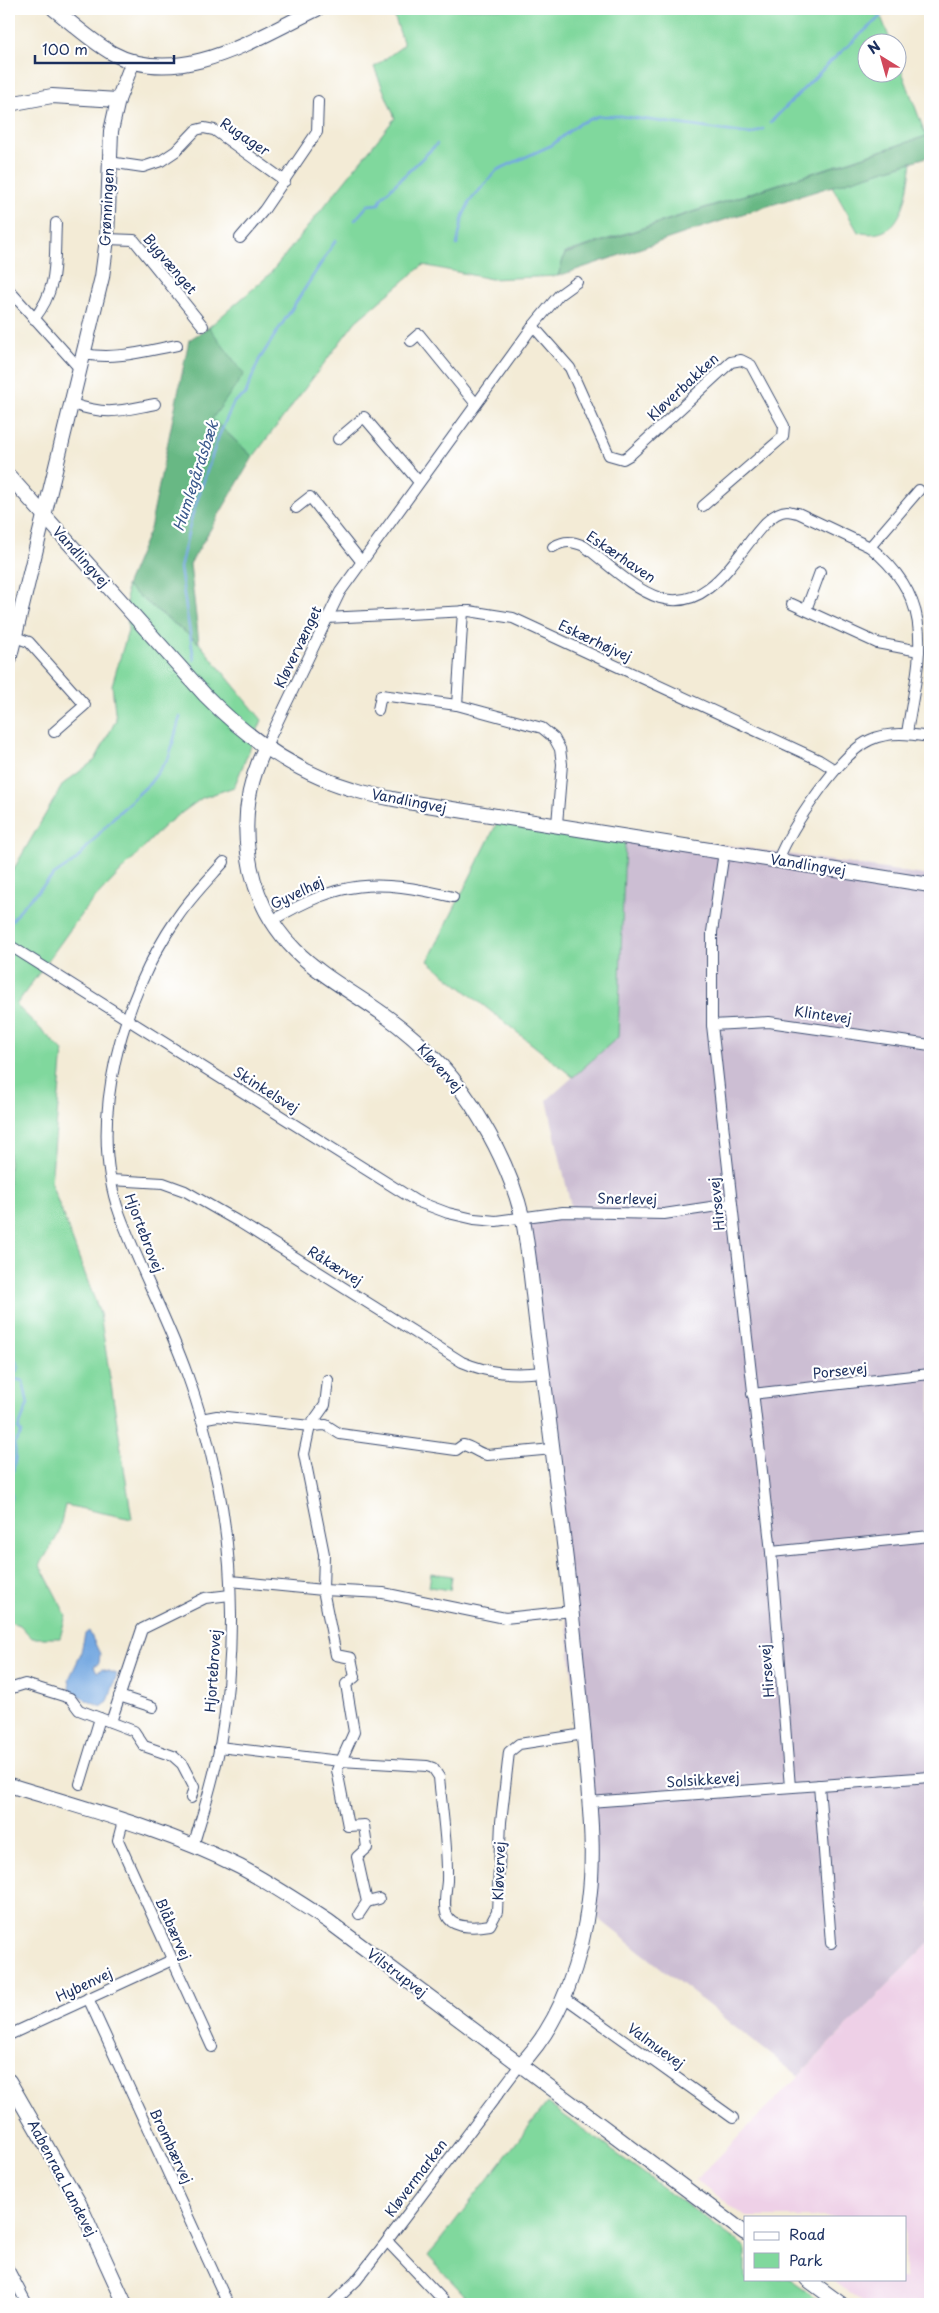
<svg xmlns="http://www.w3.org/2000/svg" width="939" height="2313" font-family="'Playpen Sans',sans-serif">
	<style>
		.built { fill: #eed0e7 }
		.industrial { fill: #ccbed3 }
		.green { fill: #80d89d; stroke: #4e847e }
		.forest { fill: #68b884; stroke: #427471 }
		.water { fill: #75a8e1; stroke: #486ca0 }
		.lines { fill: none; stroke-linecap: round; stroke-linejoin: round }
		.stream { stroke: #75a8e1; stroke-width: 2.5 }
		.street-casing { stroke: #3b4b70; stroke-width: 12 }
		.secondary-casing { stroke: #3b4b70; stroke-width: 16 }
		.street { stroke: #fff; stroke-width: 10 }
		.secondary { stroke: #fff; stroke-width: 14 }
		.labels { text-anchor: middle; stroke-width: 4.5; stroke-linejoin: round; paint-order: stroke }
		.street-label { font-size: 14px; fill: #1b2f5e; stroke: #fff }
		.water-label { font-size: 15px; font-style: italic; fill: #3a598c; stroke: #fff }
	</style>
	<rect width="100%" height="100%" fill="#fff"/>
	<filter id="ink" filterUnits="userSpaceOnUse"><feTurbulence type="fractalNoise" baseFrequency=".02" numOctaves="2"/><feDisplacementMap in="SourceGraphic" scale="10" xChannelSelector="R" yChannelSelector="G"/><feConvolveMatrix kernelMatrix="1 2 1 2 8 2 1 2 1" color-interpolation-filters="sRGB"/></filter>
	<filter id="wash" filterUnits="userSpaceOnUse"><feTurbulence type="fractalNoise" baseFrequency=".0096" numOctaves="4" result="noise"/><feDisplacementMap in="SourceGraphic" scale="20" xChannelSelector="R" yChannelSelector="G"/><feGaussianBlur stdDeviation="1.12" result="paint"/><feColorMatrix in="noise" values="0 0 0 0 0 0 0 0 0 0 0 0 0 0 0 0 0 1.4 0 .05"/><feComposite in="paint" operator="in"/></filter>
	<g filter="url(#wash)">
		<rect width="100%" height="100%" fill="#f3ebd6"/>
		<path class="built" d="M 930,1942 L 930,2304 L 865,2304 L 831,2279 L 905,2279 L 905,2217 L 746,2217 L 696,2180 Z"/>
		<path class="industrial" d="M 634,831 L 930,876 L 930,1942 L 798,2076 L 599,1919 L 523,1223 L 571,1207 L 547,1100 L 618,1037 L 625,843 Z"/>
		<g class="green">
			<path d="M 392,9 L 878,9 L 891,42 L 866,42 L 866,72 L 896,72 L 897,58 L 926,136 L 565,253 L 558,276 L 491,279 L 423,265 L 356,321 L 253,457 L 212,419 L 209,327 L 269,275 L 395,118 L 374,67 L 404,45 Z"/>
			<path d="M 912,162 C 907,193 904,244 858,232 L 832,186 Z"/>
			<path d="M 126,586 L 199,643 L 262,720 L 234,787 L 202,798 L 165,825 L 85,909 L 16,1005 L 63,1051 L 51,1183 L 100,1314 L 132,1519 L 65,1505 L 58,1535 L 40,1565 L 66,1615 L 60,1638 L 32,1638 L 20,1625 L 9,1622 L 9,877 L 63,784 L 95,760 L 116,720 L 112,685 L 128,631 Z"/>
			<path d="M 497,823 L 625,843 L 618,1037 L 573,1077 L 428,961 Z"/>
			<path d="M 431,1573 L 452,1576 L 450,1590 L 429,1587 Z"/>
			<path d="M 547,2103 L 745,2247 L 745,2279 L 789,2279 L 824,2304 L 473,2304 L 428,2256 Z"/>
		</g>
		<g class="forest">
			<path d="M 930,135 L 930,156 L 745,213 L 558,276 L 565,254 Z"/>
			<path d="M 209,327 L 244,374 L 212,419 L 253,457 L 190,564 L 199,643 L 126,586 L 150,529 L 189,340 Z"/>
		</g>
		<path class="water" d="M 89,1631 L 100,1654 L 99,1663 L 94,1666 L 97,1672 L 102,1669 L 117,1674 L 108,1702 L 101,1707 L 71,1693 L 69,1679 L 80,1656 L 85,1634 Z"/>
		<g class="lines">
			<g class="stream">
				<path d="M 770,123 L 830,62 L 889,9"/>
				<path d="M 355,220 L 368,205 L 379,204 L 382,197 L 437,144"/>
				<path d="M 457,245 L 463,216 L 470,201 L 497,170 L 552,145 L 578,124 L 598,116 L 621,116 L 742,133 L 751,134 L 763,129"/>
				<path d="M 194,660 L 180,568 L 192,516 L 218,438 L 234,402 L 245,395 L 259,360 L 336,240"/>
				<path d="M 10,923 L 23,906 L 54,875 L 75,861 L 114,817 L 150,783 L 169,757 L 180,717"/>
				<path d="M 9,1305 L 15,1360 L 19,1367 L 11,1378 L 23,1381 L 28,1404 L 18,1429 L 22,1433 L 14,1444 C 20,1462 6,1479 12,1497 L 9,1502"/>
			</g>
		</g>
	</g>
	<g filter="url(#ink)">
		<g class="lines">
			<g class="street-casing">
				<g id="street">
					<path d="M 109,162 L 143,167 L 161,161 L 176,151 L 196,130 L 204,128 L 214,130 L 285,181"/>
					<path d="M 240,238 L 264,210 L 317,132 L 318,101"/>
					<path d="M 107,239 L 134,240 L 203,326"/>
					<path d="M 9,290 L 80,369"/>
					<path d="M 34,319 C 59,288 54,261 56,223"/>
					<path d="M 533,326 L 570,368 L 609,455 L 623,459 L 630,455 L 731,362 L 741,360 L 751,365 L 784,426 L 783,437 L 703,506"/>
					<path d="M 411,341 L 419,334 L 476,404"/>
					<path d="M 84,354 C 116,360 145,351 177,345"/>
					<path d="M 72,404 C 108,416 119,411 155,404"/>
					<path d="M 338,439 L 364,417 L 419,482"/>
					<path d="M 296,508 L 310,497 L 361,561"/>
					<path d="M 553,547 C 565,540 572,541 584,546 C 607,563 632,589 660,598 C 724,617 751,512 787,511 C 790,511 795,513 798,513 L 870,547"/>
					<path d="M 792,604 L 877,643 L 919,651"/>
					<path d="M 806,610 L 820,572"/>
					<path d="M 9,614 L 19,617"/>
					<path d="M 326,618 L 469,611 L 513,618 L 819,760 L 835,770"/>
					<path d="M 15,637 L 29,642 L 85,705 L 54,732"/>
					<path d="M 457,705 L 463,611"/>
					<path d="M 378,710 L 381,695 L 457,705 L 542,728 L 554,738 L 560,749 L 562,764 L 557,824"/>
					<path d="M 907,733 C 919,656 939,603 870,547 L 919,490"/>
					<path d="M 265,748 L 340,592 L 533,326 L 559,295 L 577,282"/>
					<path d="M 724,852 L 712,932 L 712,1025 L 771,1552 L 790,1787"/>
					<path d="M 778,860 C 791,828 839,754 870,740 C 890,731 910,734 930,737"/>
					<path d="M 271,921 C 341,880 375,878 453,897"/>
					<path d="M 9,945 L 416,1201 L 448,1213 L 474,1219 L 496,1221 L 563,1212 L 664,1214 L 731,1204"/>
					<path d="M 712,1025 L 769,1022 L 930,1045"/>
					<path d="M 111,1180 L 163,1183 L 185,1191 L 239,1222 L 462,1362 C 490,1374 514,1375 543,1372"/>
					<path d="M 328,1380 L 325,1405 L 310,1426 L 304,1454 L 324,1554 L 323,1590 L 336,1655 L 351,1658 L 355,1677 L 346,1684 L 354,1732 L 337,1770 L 348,1826 L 364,1825 L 367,1848 L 357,1857 L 367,1902 L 359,1914"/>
					<path d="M 752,1394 L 930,1374"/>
					<path d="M 201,1419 L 217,1416 L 310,1426 L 326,1425 L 340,1434 L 456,1450 L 463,1445 C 473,1447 477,1453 487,1455 L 553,1449"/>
					<path d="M 771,1552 L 930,1536"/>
					<path d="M 230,1581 L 323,1590 L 383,1593 L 505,1618 L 572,1611"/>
					<path d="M 9,1689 L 25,1684 L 70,1698 L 79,1710 L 134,1731 L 144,1746 L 173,1756 L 182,1764 L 194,1787 L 191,1798"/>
					<path d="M 119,1696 L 153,1707"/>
					<path d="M 111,1722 L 142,1629 L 205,1598 L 230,1595"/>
					<path d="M 219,1747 L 340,1761 L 427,1766 L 433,1768 L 439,1777 C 442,1811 448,1847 447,1881 C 446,1892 442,1910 449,1919 C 456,1929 479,1927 490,1925 L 497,1912 L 501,1822 L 509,1752 L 519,1744 L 584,1734"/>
					<path d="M 80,1784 L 100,1718"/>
					<path d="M 819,1785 L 831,1943"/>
					<path d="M 589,1802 L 930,1777"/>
					<path d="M 123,1821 L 118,1840 L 212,2047"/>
					<path d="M 193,1846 C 203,1813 214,1779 220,1745 C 235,1661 235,1569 218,1485 C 210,1448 200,1410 187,1374 C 168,1320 140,1269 120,1215 C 86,1121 122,998 177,918 C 190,898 208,880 224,862"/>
					<path d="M 367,1902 L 379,1899"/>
					<path d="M 564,1997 L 733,2118"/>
					<path d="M 88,1998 L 228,2304"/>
					<path d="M 9,2035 L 172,1960"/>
					<path d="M 387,2241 L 447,2304"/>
					<path d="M 9,2270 L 27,2304"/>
					<path d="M 332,2304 L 356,2281 L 387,2241 L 520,2065"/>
				</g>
			</g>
			<g class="secondary-casing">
				<g id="secondary">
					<path d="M 54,9 C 73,24 91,41 112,53 C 179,90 258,37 317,9"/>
					<path d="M 9,104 L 52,96 L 118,100"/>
					<path d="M 9,476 L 205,695 C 246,737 294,772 352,789 C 370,795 389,798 408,802 L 930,885"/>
					<path d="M 9,660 L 102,277 L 107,239 L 111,131 L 118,100 L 133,61"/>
					<path d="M 265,748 C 233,813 242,897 295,950 C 321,976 354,993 383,1014 C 422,1042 457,1078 481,1120 C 499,1150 515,1186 523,1220 C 530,1258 533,1298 538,1336 C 548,1410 557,1485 566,1560 C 573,1627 581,1695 586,1762 C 590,1808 595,1854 589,1900 C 582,1958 562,2022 520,2065"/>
					<path d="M 9,1785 C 86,1809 167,1830 240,1867 C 270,1883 299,1902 328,1921 L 745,2233"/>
					<path d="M 9,2081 L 79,2203 L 125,2304"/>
					<path d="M 807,2279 L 841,2304"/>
				</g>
			</g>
			<use href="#street" class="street"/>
			<use href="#secondary" class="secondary"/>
		</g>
	</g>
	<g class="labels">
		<g class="street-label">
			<text transform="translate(245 137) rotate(34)" y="5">Rugager</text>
			<text transform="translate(107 207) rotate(-87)" y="5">Grønningen</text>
			<text transform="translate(170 264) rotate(50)" y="5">Bygvænget</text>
			<text transform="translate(683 387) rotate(-43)" y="5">Kløverbakken</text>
			<text transform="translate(81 557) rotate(48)" y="5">Vandlingvej</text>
			<text transform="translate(621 557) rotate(34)" y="5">Eskærhaven</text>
			<text transform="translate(595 641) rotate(25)" y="5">Eskærhøjvej</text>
			<text transform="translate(298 647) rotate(-64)" y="5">Kløvervænget</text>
			<text transform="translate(409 801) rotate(11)" y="5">Vandlingvej</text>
			<text transform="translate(808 865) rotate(9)" y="5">Vandlingvej</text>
			<text transform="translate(297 893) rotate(-25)" y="5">Gyvelhøj</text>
			<text transform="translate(823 1015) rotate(8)" y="5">Klintevej</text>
			<text transform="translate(440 1068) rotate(48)" y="5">Kløvervej</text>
			<text transform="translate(266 1090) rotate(32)" y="5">Skinkelsvej</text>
			<text transform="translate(627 1199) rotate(1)" y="5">Snerlevej</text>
			<text transform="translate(717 1204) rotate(-96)" y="5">Hirsevej</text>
			<text transform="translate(144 1233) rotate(69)" y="5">Hjortebrovej</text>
			<text transform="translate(335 1266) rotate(32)" y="5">Råkærvej</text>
			<text transform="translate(840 1371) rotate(-6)" y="5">Porsevej</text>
			<text transform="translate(213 1671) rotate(-86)" y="5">Hjortebrovej</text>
			<text transform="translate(767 1671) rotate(-95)" y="5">Hirsevej</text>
			<text transform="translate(703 1780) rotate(-4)" y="5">Solsikkevej</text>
			<text transform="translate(499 1871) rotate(-88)" y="5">Kløvervej</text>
			<text transform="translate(173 1929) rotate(66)" y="5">Blåbærvej</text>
			<text transform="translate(397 1973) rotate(37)" y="5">Vilstrupvej</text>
			<text transform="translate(84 1985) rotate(-25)" y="5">Hybenvej</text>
			<text transform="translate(656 2046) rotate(36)" y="5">Valmuevej</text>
			<text transform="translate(171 2146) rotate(65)" y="5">Brombærvej</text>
			<text transform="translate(62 2178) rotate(62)" y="5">Aabenraa Landevej</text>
			<text transform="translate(416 2178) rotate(-53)" y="5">Kløvermarken</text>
		</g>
		<g class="water-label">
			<text transform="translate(196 476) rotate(-72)" y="5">Humlegårdsbæk</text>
		</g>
	</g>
	<rect width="939" height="2313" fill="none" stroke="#fff" stroke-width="30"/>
	<rect x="744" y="2216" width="162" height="65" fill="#ffffff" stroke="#a4acbf"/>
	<rect x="754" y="2232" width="25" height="8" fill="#ffffff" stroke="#a4acbf"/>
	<text x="789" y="2240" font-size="15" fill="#1b2f5e">Road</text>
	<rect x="754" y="2253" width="25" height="15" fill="#80d89d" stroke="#a4acbf"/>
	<text x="789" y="2266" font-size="15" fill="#1b2f5e">Park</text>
	<g transform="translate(882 58) rotate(323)"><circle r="24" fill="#ffffff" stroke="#a4acbf"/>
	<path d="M0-4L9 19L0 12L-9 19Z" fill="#d1495b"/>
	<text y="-8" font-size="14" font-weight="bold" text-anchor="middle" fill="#1b2f5e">N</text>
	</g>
	<path d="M35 55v8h139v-8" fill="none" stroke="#1b2f5e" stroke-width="2.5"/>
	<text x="42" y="55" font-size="15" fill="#1b2f5e" stroke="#ffffff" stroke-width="4" paint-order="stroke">100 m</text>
</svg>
